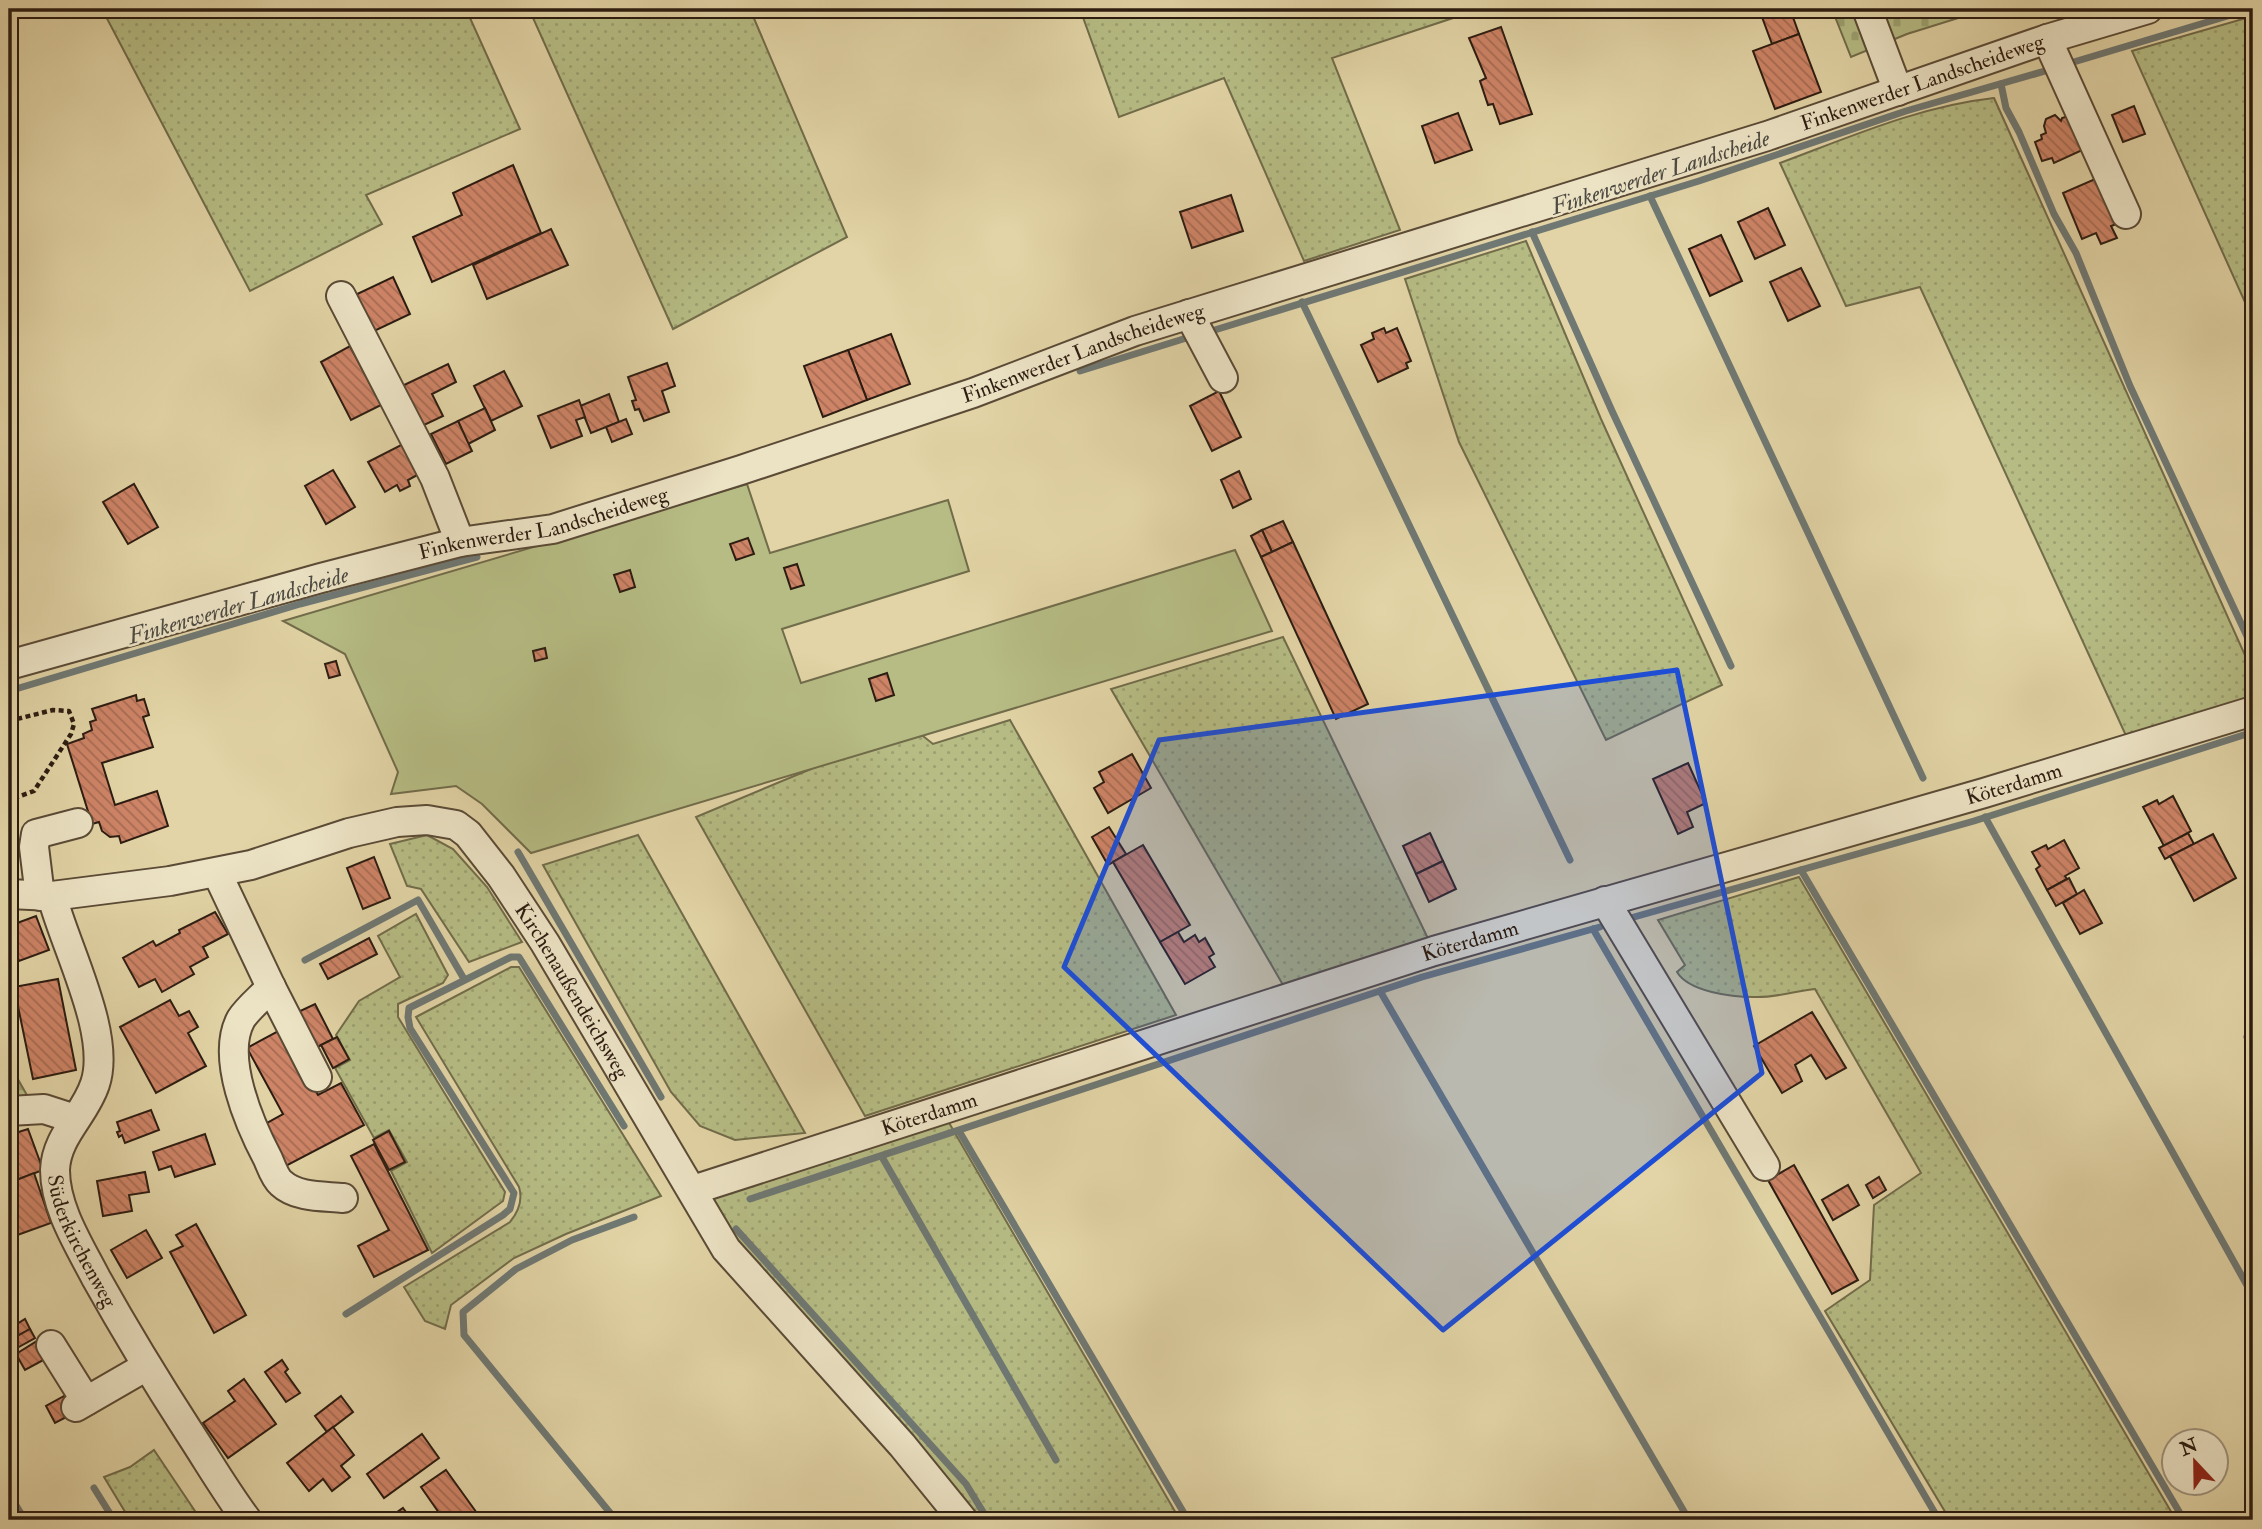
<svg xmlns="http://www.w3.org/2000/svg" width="2262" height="1529" font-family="'IM FELL Double Pica',serif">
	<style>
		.grass { fill: url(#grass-dots); stroke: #716c4a; stroke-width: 2 }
		.cemetery { fill: url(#cemetery-stones); stroke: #716c4a; stroke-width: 2 }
		.green { fill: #b6bc84; stroke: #716c4a; stroke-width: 2 }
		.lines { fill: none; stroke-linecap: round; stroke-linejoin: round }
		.stream { stroke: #6f7873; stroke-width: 7 }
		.building { fill: url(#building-back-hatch); stroke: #2c1c11; stroke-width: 2 }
		.minor-casing { stroke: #5a4a36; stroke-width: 32 }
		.path { stroke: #2c1c11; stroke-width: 4.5; stroke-dasharray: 5 3.5; stroke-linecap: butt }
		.minor { stroke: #ece3c5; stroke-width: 28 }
		.marked { fill: #1d4ed8; fill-opacity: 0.2; stroke: #1d4ed8; stroke-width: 5; stroke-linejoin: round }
		.labels { text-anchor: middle; stroke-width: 5; stroke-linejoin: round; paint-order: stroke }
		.street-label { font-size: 21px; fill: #2c1c11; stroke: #ece3c5 }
		.water-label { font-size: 23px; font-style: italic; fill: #4d4a42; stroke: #ece3c5 }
	</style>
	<defs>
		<pattern id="grass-dots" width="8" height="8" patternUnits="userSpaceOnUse" patternTransform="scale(1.75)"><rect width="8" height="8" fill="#b6bc84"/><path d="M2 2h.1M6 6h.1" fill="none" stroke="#9da171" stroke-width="1.8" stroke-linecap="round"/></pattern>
		<pattern id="cemetery-stones" width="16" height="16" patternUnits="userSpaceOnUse" patternTransform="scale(1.75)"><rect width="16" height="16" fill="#b6bc84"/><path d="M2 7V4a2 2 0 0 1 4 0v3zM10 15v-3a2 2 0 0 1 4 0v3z" fill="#9da171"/></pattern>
		<pattern id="building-back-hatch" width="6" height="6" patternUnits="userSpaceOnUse" patternTransform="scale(1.75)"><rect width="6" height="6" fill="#ce8467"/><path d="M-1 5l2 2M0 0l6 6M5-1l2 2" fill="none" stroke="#a76b53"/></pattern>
	</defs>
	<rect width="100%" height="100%" fill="#e2d4a6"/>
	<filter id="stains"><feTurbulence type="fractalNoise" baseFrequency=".00286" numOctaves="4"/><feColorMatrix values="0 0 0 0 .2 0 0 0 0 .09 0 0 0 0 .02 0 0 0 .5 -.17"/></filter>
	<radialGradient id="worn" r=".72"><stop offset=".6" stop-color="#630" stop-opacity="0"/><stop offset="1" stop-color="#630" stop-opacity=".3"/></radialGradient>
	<g class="grass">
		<path d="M 102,9 L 466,9 L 520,129 L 366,195 L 382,224 L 250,291 Z"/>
		<path d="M 529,9 L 750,9 L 847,237 L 673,329 Z"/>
		<path d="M 1080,9 L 1450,9 L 1453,18 L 1332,58 L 1400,230 L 1304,261 L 1224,78 L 1119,117 Z"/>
		<path d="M 2253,16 L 2253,320 L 2132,51 Z"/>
		<path d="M 1994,98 L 2253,673 L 2253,698 L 2128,740 L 1920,287 L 1846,306 L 1780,163 C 1850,137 1920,106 1994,98 Z"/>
		<path d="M 1526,241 L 1601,419 L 1722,685 L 1606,740 L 1459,442 L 1405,279 Z"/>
		<path d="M 1283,637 L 1434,951 L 1290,997 L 1111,689 Z"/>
		<path d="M 1010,720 L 1176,1015 L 865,1116 L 696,817 L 823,764 L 918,732 L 933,744 Z"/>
		<path d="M 427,835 L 453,849 L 487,887 L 522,942 L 469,962 L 421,889 L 407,886 L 390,844 Z"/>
		<path d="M 638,835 L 805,1133 L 735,1140 L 700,1126 L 671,1092 L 543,865 Z"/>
		<path d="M 1799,877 L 2176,1520 L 1950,1520 L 1825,1311 L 1870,1280 L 1874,1205 L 1921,1173 L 1815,989 C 1796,991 1774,998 1754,997 C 1732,997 1689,992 1677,972 L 1685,965 L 1658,920 Z"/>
		<path d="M 416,914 L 448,975 L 443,983 L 398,1004 L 398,1017 L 505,1192 L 503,1201 L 432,1253 L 391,1171 L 407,1162 L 389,1130 L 374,1138 L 335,1068 L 350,1060 L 336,1035 L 359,1001 L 400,977 L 378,936 Z"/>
		<path d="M 511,967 L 519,967 L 661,1196 L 566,1234 L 514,1258 L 451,1305 L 445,1329 L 425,1321 L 404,1287 L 510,1222 C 519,1211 523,1200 519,1187 L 416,1017 Z"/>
		<path d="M 941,1109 L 1180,1520 L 963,1520 L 693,1190 Z"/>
		<path d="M 154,1450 L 201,1520 L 130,1520 L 104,1477 L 130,1467 Z"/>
	</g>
	<g class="cemetery">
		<path d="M 1832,9 L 1987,9 L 1907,34 L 1851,57 Z"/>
		<path d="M 9,1019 L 11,1067 L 28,1097 L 9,1100 Z"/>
	</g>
	<path class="green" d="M 747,484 L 770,553 L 948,500 L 969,571 L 782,629 L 801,683 L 1235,550 L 1272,631 L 531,853 L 482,804 L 456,786 L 391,794 L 398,772 L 345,654 L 283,621 Z"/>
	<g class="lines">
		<g class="stream">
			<path d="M 1451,9 L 1451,10"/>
			<path d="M 2067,64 L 2251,9"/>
			<path d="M 2001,84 L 2006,108 L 2019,132 L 2054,214 L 2076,253 L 2130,386 L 2253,649"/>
			<path d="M 1650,196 L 1923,778"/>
			<path d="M 1532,232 L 1612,411 L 1731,666"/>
			<path d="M 1302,302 L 1570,860"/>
			<path d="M 1205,333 L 1699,181 L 1906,111 L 2052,69"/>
			<path d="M 1080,371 L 1193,336"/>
			<path d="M 9,691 L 300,604 L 477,557"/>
			<path d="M 1985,817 L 2253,1296"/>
			<path d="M 518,852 L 661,1097"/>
			<path d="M 1801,870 L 2184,1520"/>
			<path d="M 1627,919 L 1974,821 L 2253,732"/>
			<path d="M 1593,929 L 1939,1520"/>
			<path d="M 305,960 L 418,900 L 464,979"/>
			<path d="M 1380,991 L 1689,1520"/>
			<path d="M 2247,1037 L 2253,1047"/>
			<path d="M 959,1131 L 1188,1520"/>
			<path d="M 882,1157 L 1056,1460"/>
			<path d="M 750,1199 L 1422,977 L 1600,927"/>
			<path d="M 736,1229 L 966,1484 L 988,1520"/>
			<path d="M 346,1314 L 503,1215 L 510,1209 L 514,1193 L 410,1028 L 408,1017 L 409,1008 L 511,957 L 519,957 L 624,1126"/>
			<path d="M 94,1488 L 114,1520"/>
			<path d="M 9,1494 L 25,1520"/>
			<path d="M 616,1520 L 464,1335 L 463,1312 L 516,1269 L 572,1240 L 634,1217"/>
		</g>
	</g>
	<g class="building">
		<path d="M 1759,9 L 1790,9 L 1799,34 L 1772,44 Z"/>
		<path d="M 1501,27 L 1532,114 L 1500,124 L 1493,104 L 1488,105 L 1480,81 L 1486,78 L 1469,38 Z"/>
		<path d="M 1799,34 L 1821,92 L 1775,109 L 1753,51 Z"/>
		<path d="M 2134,106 L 2145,134 L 2123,142 L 2112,115 Z"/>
		<path d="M 1458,113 L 1472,150 L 1435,163 L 1422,126 Z"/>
		<path d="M 2075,114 L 2089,147 L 2054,163 L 2052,158 L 2042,161 L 2035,142 L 2042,139 L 2041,135 L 2046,133 L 2044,126 L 2046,119 L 2055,115 L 2061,121 L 2062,118 Z"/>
		<path d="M 513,165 L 541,233 L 432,282 L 413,237 L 462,215 L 453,193 Z"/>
		<path d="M 2102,176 L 2122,222 L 2111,226 L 2117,238 L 2101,244 L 2096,233 L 2082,239 L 2063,193 Z"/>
		<path d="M 1231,195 L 1243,231 L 1192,248 L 1180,212 Z"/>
		<path d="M 1768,208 L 1785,245 L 1755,259 L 1738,222 Z"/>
		<path d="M 551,229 L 568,265 L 487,299 L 473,265 Z"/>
		<path d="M 1721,235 L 1742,281 L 1710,296 L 1689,249 Z"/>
		<path d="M 1801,268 L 1820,306 L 1788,321 L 1770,282 Z"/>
		<path d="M 393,277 L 410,314 L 370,333 L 353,296 Z"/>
		<path d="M 1384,328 L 1386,333 L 1397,328 L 1411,361 L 1406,363 L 1408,368 L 1378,382 L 1361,345 L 1374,339 L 1372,333 Z"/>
		<path d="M 891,334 L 910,384 L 867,400 L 848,350 Z"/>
		<path d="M 350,346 L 381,405 L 351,420 L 321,362 Z"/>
		<path d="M 848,350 L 867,400 L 823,417 L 804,366 Z"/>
		<path d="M 667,363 L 675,386 L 662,391 L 669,412 L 644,421 L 639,409 L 635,410 L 632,401 L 636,400 L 628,377 Z"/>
		<path d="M 448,364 L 456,382 L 432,394 L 443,416 L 422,426 L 402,386 Z"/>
		<path d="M 504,371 L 522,406 L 491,421 L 474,386 Z"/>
		<path d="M 1219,391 L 1241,437 L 1212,451 L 1190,406 Z"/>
		<path d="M 609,394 L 619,422 L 591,433 L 580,406 Z"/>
		<path d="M 579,400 L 585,417 L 576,420 L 582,436 L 551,448 L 538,416 Z"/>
		<path d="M 485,408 L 495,430 L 468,444 L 458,421 Z"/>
		<path d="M 626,419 L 632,434 L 612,442 L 606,427 Z"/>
		<path d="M 458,421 L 472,451 L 446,464 L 431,434 Z"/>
		<path d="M 405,443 L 421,473 L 408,480 L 410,486 L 400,491 L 397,485 L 385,492 L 368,462 Z"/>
		<path d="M 333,470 L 355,507 L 326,524 L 305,486 Z"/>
		<path d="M 1239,471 L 1251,499 L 1233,508 L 1221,480 Z"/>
		<path d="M 134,484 L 158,527 L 128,544 L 103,502 Z"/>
		<path d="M 1283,521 L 1293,542 L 1272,552 L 1262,530 Z"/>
		<path d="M 1262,530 L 1272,552 L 1261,557 L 1251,536 Z"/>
		<path d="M 748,538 L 754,554 L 736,560 L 730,544 Z"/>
		<path d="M 1293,542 L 1368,704 L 1336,719 L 1261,557 Z"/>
		<path d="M 797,564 L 804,585 L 791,589 L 784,568 Z"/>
		<path d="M 630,570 L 635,587 L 620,592 L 614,575 Z"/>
		<path d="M 545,648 L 547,658 L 535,661 L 533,651 Z"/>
		<path d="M 336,661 L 340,675 L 329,678 L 325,664 Z"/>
		<path d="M 887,673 L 894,695 L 876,701 L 869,679 Z"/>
		<path d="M 136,695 L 137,701 L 144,699 L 149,715 L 143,717 L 153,747 L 102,763 L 115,805 L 157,791 L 168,826 L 121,843 L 119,836 L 110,837 L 102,831 L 99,822 L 92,824 L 67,744 L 84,738 L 83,734 L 92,730 L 90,722 L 96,720 L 92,709 Z"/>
		<path d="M 1132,754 L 1151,788 L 1108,813 L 1094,788 L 1104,782 L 1099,772 Z"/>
		<path d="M 1688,763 L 1706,803 L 1687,812 L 1693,827 L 1678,834 L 1653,779 Z"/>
		<path d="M 2173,796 L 2191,831 L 2164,846 L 2143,807 L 2157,800 L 2159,804 Z"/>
		<path d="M 1109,827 L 1126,854 L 1108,865 L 1092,837 Z"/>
		<path d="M 1430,833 L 1443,861 L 1416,874 L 1403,846 Z"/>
		<path d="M 2188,833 L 2194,844 L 2165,859 L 2159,848 Z"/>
		<path d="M 2213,834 L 2236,878 L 2194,901 L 2170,856 Z"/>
		<path d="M 2064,840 L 2079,868 L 2065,876 L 2067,879 L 2047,890 L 2036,869 L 2040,866 L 2032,852 L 2046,845 L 2048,849 Z"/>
		<path d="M 1143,845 L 1190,925 L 1160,942 L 1113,862 Z"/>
		<path d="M 374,857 L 390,898 L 363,909 L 347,868 Z"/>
		<path d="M 1443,861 L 1456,889 L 1429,902 L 1416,874 Z"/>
		<path d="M 2069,878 L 2077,894 L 2056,906 L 2047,890 Z"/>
		<path d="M 2084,890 L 2102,923 L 2080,934 L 2063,903 Z"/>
		<path d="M 215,912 L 228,934 L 203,947 L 208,957 L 190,967 L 194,974 L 162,992 L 155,979 L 139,987 L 123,958 L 153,941 L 156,946 L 180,933 L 179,930 Z"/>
		<path d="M 36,916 L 49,950 L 19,961 L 9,933 L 9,926 Z"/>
		<path d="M 1178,932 L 1184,942 L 1195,935 L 1199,942 L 1205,938 L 1214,954 L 1209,957 L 1215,967 L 1185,984 L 1160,942 Z"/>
		<path d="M 369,938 L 377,954 L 328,979 L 320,964 Z"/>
		<path d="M 58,979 L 76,1070 L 33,1079 L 14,987 Z"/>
		<path d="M 170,1000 L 179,1016 L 189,1011 L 198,1027 L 188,1033 L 206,1066 L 156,1093 L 120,1027 Z"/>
		<path d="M 315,1004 L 333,1039 L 314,1049 L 296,1013 Z"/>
		<path d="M 1812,1012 L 1846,1068 L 1826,1079 L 1811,1055 L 1795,1065 L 1802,1081 L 1782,1093 L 1754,1046 Z"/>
		<path d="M 282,1029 L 318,1095 L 341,1083 L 364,1125 L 280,1169 L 258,1128 L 283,1114 L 247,1048 Z"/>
		<path d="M 337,1037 L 349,1059 L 333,1068 L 321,1045 Z"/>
		<path d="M 151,1110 L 159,1130 L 125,1143 L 122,1135 L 119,1137 L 117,1132 L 120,1131 L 117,1122 Z"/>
		<path d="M 28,1129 L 43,1170 L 9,1183 L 9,1135 Z"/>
		<path d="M 389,1131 L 405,1162 L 389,1170 L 373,1140 Z"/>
		<path d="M 205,1134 L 215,1164 L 175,1177 L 171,1166 L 159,1170 L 153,1152 Z"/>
		<path d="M 374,1144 L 428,1250 L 374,1277 L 358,1246 L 389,1230 L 351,1156 Z"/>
		<path d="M 1794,1165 L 1858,1280 L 1832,1294 L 1768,1180 Z"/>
		<path d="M 145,1172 L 149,1192 L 129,1195 L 132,1211 L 103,1216 L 97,1181 Z"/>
		<path d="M 34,1173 L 51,1223 L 9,1238 L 9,1217 L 12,1216 L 9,1207 L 9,1183 Z"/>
		<path d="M 1879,1177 L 1886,1190 L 1873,1198 L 1866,1185 Z"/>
		<path d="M 1848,1185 L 1859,1205 L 1833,1220 L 1822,1200 Z"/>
		<path d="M 196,1224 L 246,1315 L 214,1333 L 170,1252 L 183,1246 L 176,1235 Z"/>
		<path d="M 146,1230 L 162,1258 L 127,1278 L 111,1250 Z"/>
		<path d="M 25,1319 L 30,1329 L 12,1339 L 9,1329 Z"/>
		<path d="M 30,1329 L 35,1338 L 17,1348 L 12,1339 Z"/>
		<path d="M 37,1341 L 47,1358 L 25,1370 L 16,1354 Z"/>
		<path d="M 282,1360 L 288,1369 L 285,1372 L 300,1393 L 286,1402 L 265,1372 Z"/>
		<path d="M 244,1379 L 276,1424 L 228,1458 L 203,1423 L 235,1401 L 228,1391 Z"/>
		<path d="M 64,1396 L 74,1413 L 55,1423 L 46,1406 Z"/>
		<path d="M 341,1396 L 353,1412 L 327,1432 L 315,1416 Z"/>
		<path d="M 333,1427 L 354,1455 L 341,1466 L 350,1477 L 332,1491 L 323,1479 L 309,1491 L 287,1463 Z"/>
		<path d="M 422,1434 L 439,1458 L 384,1498 L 367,1474 Z"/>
		<path d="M 446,1470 L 479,1516 L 473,1520 L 444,1520 L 421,1487 Z"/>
		<path d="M 403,1508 L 412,1520 L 386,1520 Z"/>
	</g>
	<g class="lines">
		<g class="minor-casing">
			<g id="minor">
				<path d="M 1867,9 L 1898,91"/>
				<path d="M 2047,39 L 2126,214"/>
				<path d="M 341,296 L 435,478 L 460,542"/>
				<path d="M 1189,314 L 1223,378"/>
				<path id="s1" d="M 9,665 L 321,578 L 460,542 L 553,529 L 741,470 L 973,393 L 1135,331 L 1767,136 L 2047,39 L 2148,9"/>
				<path d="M 217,873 L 271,987 L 317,1077"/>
				<path id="s2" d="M 9,894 L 52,896 L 170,881 L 251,865 L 349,833 L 397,822 L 427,820 L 456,825 L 468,834 L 501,876 L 545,943 L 726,1249 L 902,1445 L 963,1520"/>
				<path d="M 40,896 L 34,847 L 36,834 L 78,823"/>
				<path id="s3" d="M 52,896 C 65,947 112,1034 95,1084 C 85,1115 56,1136 55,1170 C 55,1208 79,1245 96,1278 C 125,1330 156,1381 189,1432 C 208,1461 226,1492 247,1520"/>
				<path d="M 1605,901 L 1765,1166"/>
				<path d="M 271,987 C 262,997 248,1008 241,1019 C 220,1057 250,1125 268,1159 C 271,1166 275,1178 281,1183 C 297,1198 324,1196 343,1198"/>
				<path d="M 9,1111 L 44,1109 L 75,1119"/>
				<path id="s4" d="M 693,1190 L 1434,951 L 1984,793 L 2253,711"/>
				<path d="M 51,1345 L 86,1401"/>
				<path d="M 76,1407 L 147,1366"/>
			</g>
		</g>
		<g class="path">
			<path d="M 1909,9 L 1911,14 L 1924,9"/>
			<path d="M 9,721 L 53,710 L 69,711 L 74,724 L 71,734 L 34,791 L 9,800"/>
		</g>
		<use href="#minor" class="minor"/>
	</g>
	<path class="marked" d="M 1677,670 L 1762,1073 L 1443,1330 L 1064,967 L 1159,740 Z"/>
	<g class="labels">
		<g class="street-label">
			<text dy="7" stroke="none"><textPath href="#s1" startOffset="2002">Finkenwerder Landscheideweg</textPath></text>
			<text dy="7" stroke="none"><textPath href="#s1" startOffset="1120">Finkenwerder Landscheideweg</textPath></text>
			<text dy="7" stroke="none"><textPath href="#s1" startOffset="553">Finkenwerder Landscheideweg</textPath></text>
			<text dy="7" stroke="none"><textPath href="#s4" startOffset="1382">Köterdamm</textPath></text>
			<text dy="7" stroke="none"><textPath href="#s4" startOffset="816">Köterdamm</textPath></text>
			<text dy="7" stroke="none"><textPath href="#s2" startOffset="660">Kirchenaußendeichsweg</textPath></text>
			<text dy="7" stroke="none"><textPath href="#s4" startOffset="248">Köterdamm</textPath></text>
			<text dy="7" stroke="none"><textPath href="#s3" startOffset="368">Süderkirchenweg</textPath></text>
		</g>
		<g class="water-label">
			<text transform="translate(1660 172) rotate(-18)" y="8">Finkenwerder Landscheide</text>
			<text transform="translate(238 605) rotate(-16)" y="8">Finkenwerder Landscheide</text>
		</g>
	</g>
	<rect width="2262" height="1529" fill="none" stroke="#e2d4a6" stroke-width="35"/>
	<rect x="10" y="10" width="2241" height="1508" fill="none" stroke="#2c1c11" stroke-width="3.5"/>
	<rect x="18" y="18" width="2227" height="1494" fill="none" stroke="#2c1c11" stroke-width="2"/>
	<g transform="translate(2195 1462) rotate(338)"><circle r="33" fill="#ece3c5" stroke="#9f937d" stroke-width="2"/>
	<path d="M0-5L12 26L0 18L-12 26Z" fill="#8f2418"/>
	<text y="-10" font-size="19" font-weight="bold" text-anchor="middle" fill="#2c1c11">N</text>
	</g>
	<rect width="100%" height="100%" filter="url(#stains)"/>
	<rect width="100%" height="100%" fill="url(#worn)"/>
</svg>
